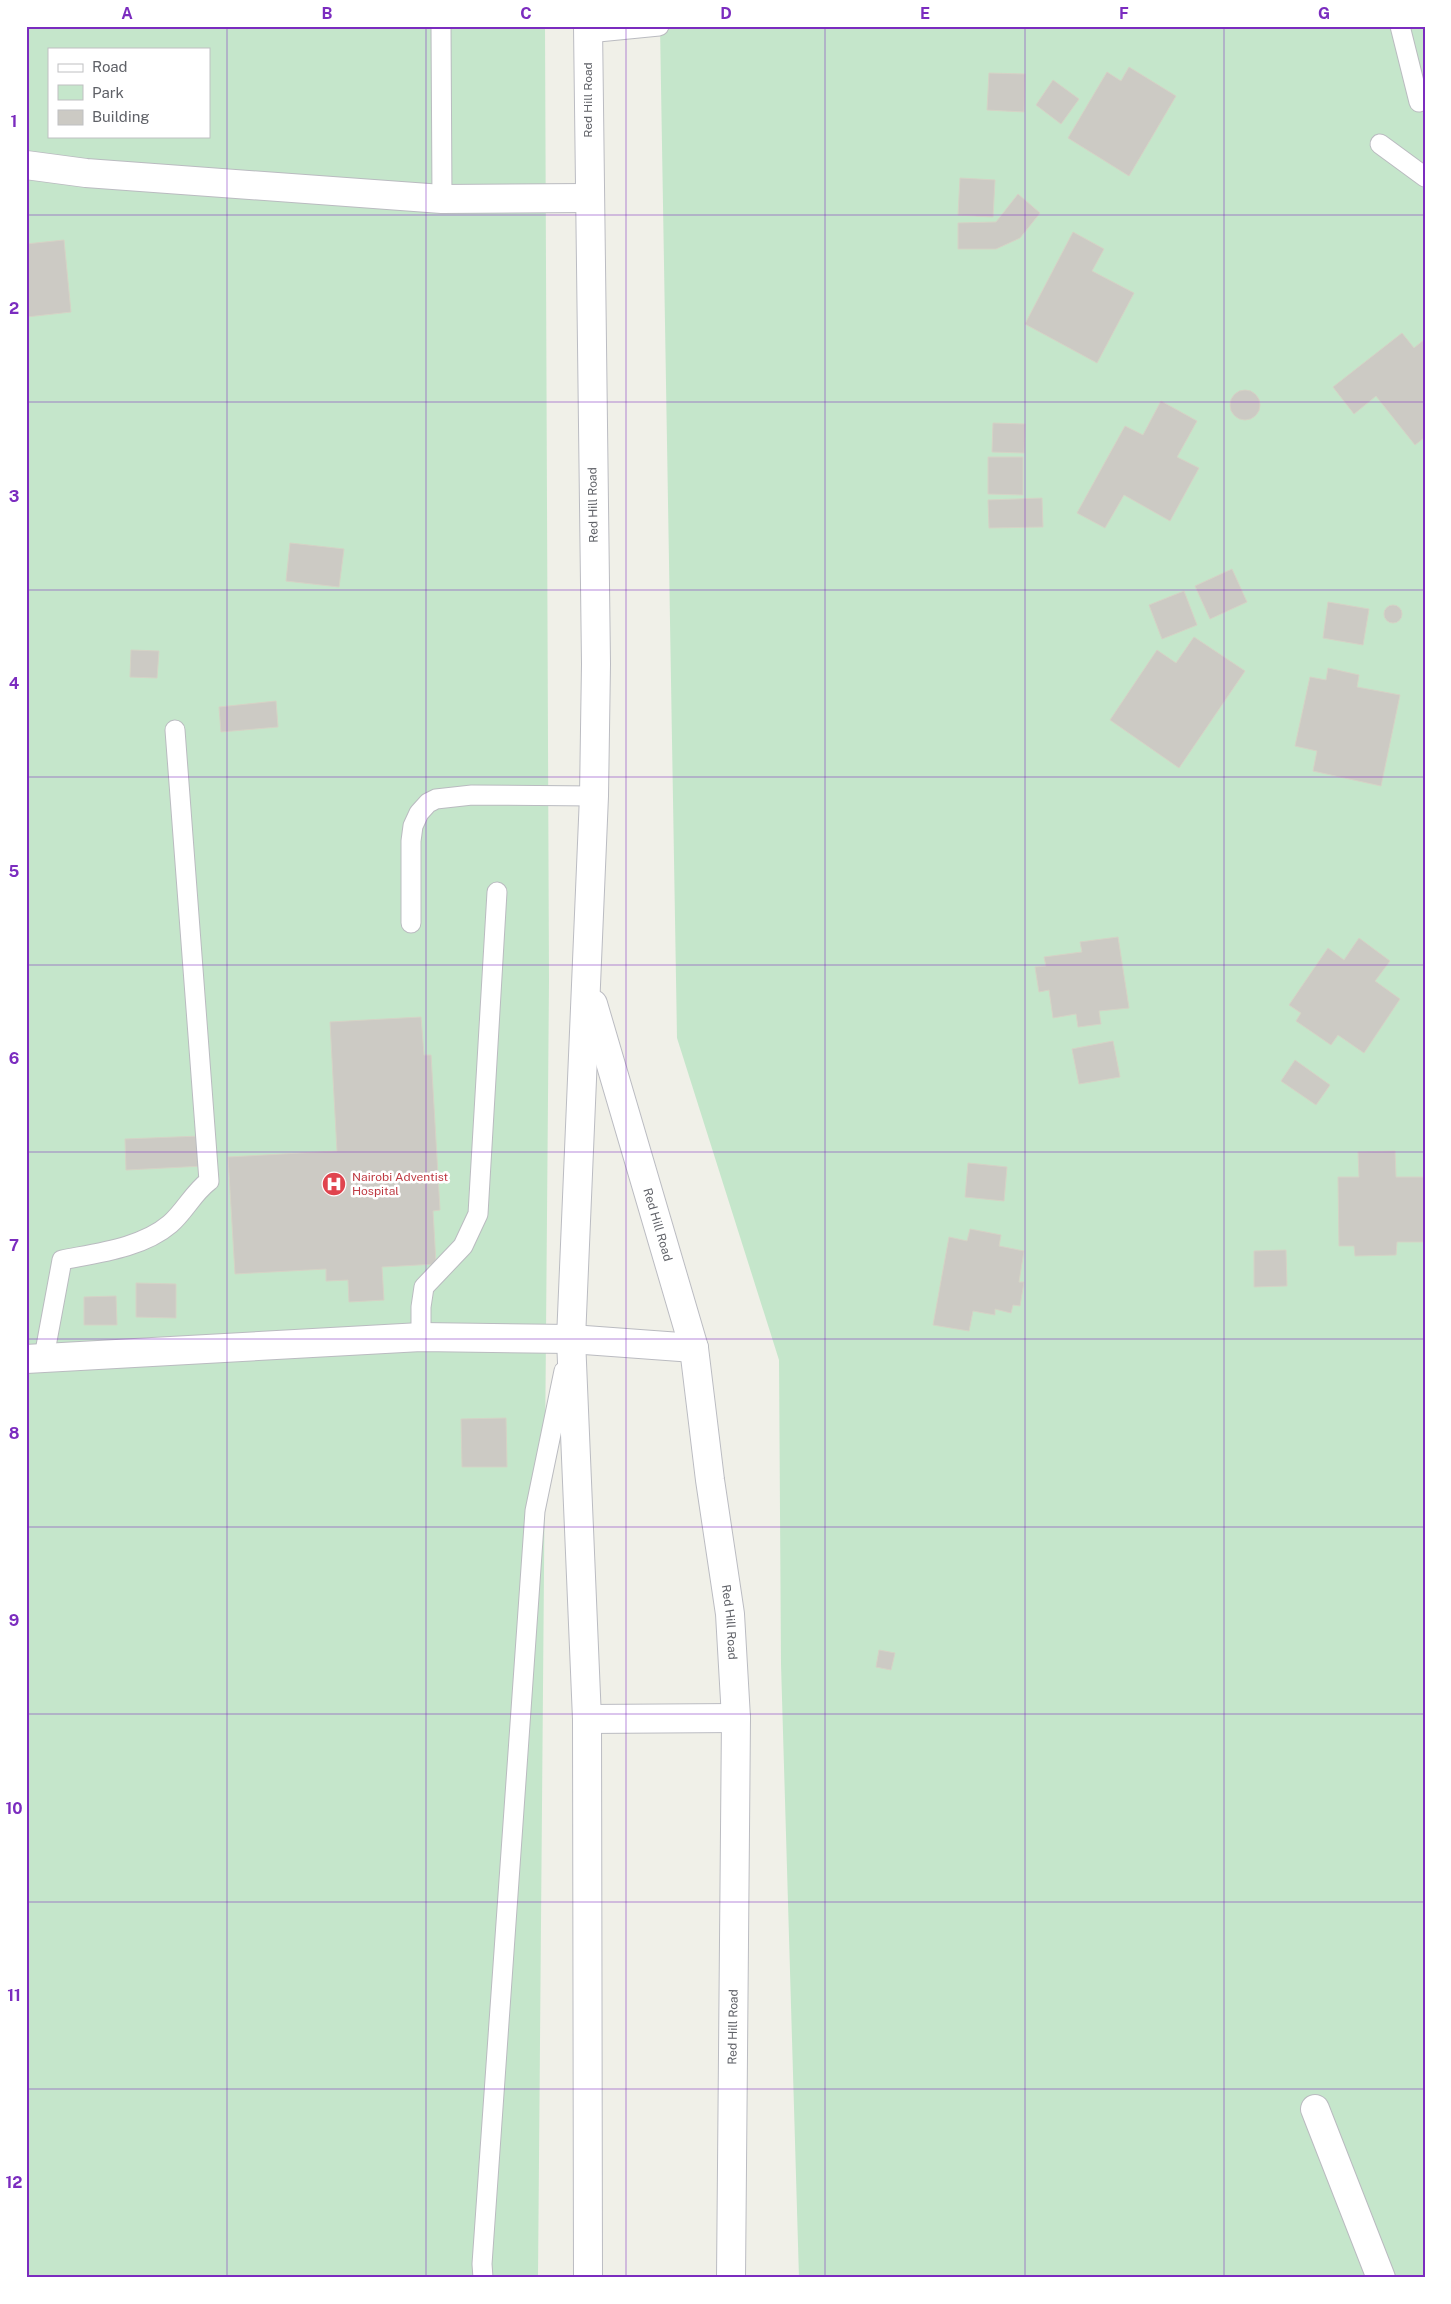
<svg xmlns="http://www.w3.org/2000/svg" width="1451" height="2304" font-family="'Public Sans',sans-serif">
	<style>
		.green { fill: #c5e6cb; fill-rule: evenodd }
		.building { fill: #cccac4; stroke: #d5d3c6 }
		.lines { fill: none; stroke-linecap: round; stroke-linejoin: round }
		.lane-casing { stroke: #babbc0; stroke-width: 21 }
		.street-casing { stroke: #babbc0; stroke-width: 30 }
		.secondary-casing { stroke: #bbbcc2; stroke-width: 30 }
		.lane { stroke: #fff; stroke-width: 19 }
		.street { stroke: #fff; stroke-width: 28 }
		.secondary { stroke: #fff; stroke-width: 28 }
		.grid { fill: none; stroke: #7b2cbf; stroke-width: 1; stroke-opacity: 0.55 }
		.labels { text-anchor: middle; stroke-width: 5; stroke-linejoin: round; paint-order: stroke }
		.street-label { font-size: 12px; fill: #5f6167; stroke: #fff }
		.health-label { font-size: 12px; fill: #be3a42; stroke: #fff; text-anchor: start }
		.neatline { fill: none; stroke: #7b2cbf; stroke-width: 2 }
		.grid-label { font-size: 16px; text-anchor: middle; font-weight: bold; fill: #7b2cbf }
	</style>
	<rect width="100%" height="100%" fill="#f0f0e8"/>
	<g class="green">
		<path d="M 26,26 L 545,26 L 549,980 L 538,2278 L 26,2278 ZM 49,49 L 209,49 L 209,136 L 49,136 Z"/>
		<path d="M 660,26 L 1425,26 L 1425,2278 L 799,2278 L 781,1664 L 779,1360 L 677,1038 Z"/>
	</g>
	<g class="building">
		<path d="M 1129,67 L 1176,96 L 1129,176 L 1068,138 L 1107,72 L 1121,81 Z"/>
		<path d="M 989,73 L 1025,74 L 1024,112 L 987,110 Z"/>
		<path d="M 1053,80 L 1079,99 L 1061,124 L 1036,105 Z"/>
		<path d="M 960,178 L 995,180 L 993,217 L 958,215 Z"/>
		<path d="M 1018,194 L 1040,213 L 1020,238 L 996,249 L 958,249 L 958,223 L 996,222 Z"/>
		<path d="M 1073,232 L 1104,249 L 1092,271 L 1134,293 L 1097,363 L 1025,324 Z"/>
		<path d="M 64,240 L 71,312 L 26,317 L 26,244 Z"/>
		<path d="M 1402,333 L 1414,348 L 1425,339 L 1425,437 L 1415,445 L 1376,396 L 1354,414 L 1333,387 Z"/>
		<circle cx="1245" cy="405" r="15"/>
		<path d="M 1161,401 L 1197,421 L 1177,457 L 1199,468 L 1170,521 L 1124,495 L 1105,528 L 1077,513 L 1125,426 L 1143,435 Z"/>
		<path d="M 993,423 L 1025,424 L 1024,453 L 992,452 Z"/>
		<path d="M 988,457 L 1023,457 L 1023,495 L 988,494 Z"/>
		<path d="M 1042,498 L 1043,527 L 989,528 L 988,500 Z"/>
		<path d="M 290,543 L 344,549 L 339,587 L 286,581 Z"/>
		<path d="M 1232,569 L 1247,602 L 1210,619 L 1195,586 Z"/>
		<path d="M 1184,591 L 1197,625 L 1162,639 L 1149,605 Z"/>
		<path d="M 1328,602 L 1369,609 L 1363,645 L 1323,638 Z"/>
		<circle cx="1393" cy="614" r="9"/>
		<path d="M 1194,637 L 1245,671 L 1179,768 L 1110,720 L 1157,650 L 1176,663 Z"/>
		<path d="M 131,650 L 159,651 L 157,678 L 130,677 Z"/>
		<path d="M 1328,668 L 1359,675 L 1357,687 L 1400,695 L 1381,786 L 1313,771 L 1317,751 L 1295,746 L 1310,677 L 1326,680 Z"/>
		<path d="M 276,701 L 278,727 L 221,732 L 219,707 Z"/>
		<path d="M 1118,937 L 1129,1008 L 1099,1011 L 1101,1024 L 1078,1027 L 1076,1014 L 1053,1018 L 1049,990 L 1039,992 L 1035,967 L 1046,966 L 1044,957 L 1082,952 L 1080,942 Z"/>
		<path d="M 1359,938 L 1390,961 L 1375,981 L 1400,999 L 1364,1053 L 1338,1035 L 1331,1045 L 1296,1021 L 1301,1013 L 1289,1005 L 1328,948 L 1344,960 Z"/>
		<path d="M 421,1017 L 424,1055 L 431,1055 L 440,1210 L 433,1211 L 436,1264 L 382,1267 L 384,1300 L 349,1302 L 348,1280 L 326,1281 L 326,1269 L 235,1274 L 228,1157 L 337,1151 L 330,1022 Z"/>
		<path d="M 1113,1041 L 1120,1077 L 1079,1084 L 1072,1049 Z"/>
		<path d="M 1295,1060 L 1330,1085 L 1316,1105 L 1281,1081 Z"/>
		<path d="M 201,1136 L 203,1166 L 126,1170 L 125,1139 Z"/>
		<path d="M 1395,1151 L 1396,1177 L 1425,1177 L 1425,1242 L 1397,1242 L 1396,1255 L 1355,1256 L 1354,1246 L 1339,1246 L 1338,1177 L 1359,1177 L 1358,1152 Z"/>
		<path d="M 968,1163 L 1007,1167 L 1004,1201 L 965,1197 Z"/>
		<path d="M 970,1229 L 1001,1235 L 999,1246 L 1024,1251 L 1019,1282 L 1024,1282 L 1020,1306 L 1013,1305 L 1011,1313 L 995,1309 L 995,1315 L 973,1311 L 969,1331 L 933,1325 L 949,1237 L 967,1241 Z"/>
		<path d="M 1286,1250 L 1287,1286 L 1254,1287 L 1254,1251 Z"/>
		<path d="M 136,1283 L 176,1284 L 176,1318 L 136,1317 Z"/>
		<path d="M 116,1296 L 117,1325 L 84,1325 L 84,1297 Z"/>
		<path d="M 506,1418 L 507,1467 L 462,1467 L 461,1419 Z"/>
		<path d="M 879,1650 L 895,1653 L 891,1670 L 876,1667 Z"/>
	</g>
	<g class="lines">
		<g class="lane-casing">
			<g id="lane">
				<path d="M 441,26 L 442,199"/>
				<path d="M 1400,26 L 1419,102"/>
				<path d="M 588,33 L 659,26"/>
				<path d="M 1380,144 L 1425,177"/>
				<path d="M 411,923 L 411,841 L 413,826 L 419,813 L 428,803 L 436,799 L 472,795 L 594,796"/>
				<path d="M 421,1337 L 421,1307 L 424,1287 L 463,1246 L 478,1214 L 497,892"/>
				<path d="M 44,1357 L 62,1260 C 97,1253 142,1248 170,1224 C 185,1211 193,1193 209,1181 L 175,730"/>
				<path d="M 483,2278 L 482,2264 L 535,1511 L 564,1371"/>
			</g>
		</g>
		<g class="street-casing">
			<g id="street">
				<path d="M 26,165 L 86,173 L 442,199 L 588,198"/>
				<path d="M 26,1359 L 421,1337 L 571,1339 L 694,1348"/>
				<path d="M 1315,2109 L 1381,2278"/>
			</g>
		</g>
		<g class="secondary-casing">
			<g id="secondary">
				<path id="s1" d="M 593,1004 L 694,1348 L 710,1480 L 730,1614 L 736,1718 L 731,2278"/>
				<path d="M 587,1719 L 736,1718"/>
				<path d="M 588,2278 L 587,1719 L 571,1339 L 594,796 L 596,664 L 588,26"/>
			</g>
		</g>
		<use href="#lane" class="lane"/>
		<use href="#street" class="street"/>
		<use href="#secondary" class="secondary"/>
	</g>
	<path class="grid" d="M 227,26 L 227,2278M 426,26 L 426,2278M 626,26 L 626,2278M 825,26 L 825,2278M 1025,26 L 1025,2278M 1224,26 L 1224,2278M 26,215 L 1425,215M 26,402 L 1425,402M 26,590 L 1425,590M 26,777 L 1425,777M 26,965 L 1425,965M 26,1152 L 1425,1152M 26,1339 L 1425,1339M 26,1527 L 1425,1527M 26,1714 L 1425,1714M 26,1902 L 1425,1902M 26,2089 L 1425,2089"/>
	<defs>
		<g id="hospital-disc" transform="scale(1.25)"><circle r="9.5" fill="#e0444e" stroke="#fff"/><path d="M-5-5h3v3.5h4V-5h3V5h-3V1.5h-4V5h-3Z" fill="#fff"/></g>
	</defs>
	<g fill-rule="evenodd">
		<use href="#hospital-disc" x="334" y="1184"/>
	</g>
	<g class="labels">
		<g class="street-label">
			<text transform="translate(588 100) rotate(-90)" y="4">Red Hill Road</text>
			<text transform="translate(593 505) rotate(-91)" y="4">Red Hill Road</text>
			<text dy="4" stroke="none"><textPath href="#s1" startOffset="230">Red Hill Road</textPath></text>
			<text dy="4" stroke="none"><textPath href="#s1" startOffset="635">Red Hill Road</textPath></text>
			<text transform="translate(733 2027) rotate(-89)" y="4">Red Hill Road</text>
		</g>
		<g class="health-label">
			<text x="352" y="1181">Nairobi Adventist<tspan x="352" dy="14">Hospital</tspan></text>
		</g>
	</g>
	<rect width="1451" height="2304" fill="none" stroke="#ffffff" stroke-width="55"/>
	<rect x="48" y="48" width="162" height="90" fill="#ffffff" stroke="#bfc0c2"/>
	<rect x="58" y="64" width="25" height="8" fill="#ffffff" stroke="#bfc0c2"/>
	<text x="92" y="72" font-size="15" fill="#5f6167">Road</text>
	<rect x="58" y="85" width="25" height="15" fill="#c5e6cb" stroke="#bfc0c2"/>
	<text x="92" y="98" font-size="15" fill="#5f6167">Park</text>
	<rect x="58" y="110" width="25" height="15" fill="#cccac4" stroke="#bfc0c2"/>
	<text x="92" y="122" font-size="15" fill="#5f6167">Building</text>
	<rect x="28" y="28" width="1396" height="2248" class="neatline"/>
	<g class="grid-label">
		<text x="127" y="19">A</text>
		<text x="327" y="19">B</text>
		<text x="526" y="19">C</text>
		<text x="726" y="19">D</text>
		<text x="925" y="19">E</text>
		<text x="1124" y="19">F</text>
		<text x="1324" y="19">G</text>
		<text x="14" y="127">1</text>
		<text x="14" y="314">2</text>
		<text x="14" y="502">3</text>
		<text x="14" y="689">4</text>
		<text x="14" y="877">5</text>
		<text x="14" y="1064">6</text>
		<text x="14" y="1251">7</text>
		<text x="14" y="1439">8</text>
		<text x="14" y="1626">9</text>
		<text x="14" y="1814">10</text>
		<text x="14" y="2001">11</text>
		<text x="14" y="2188">12</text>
	</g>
</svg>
